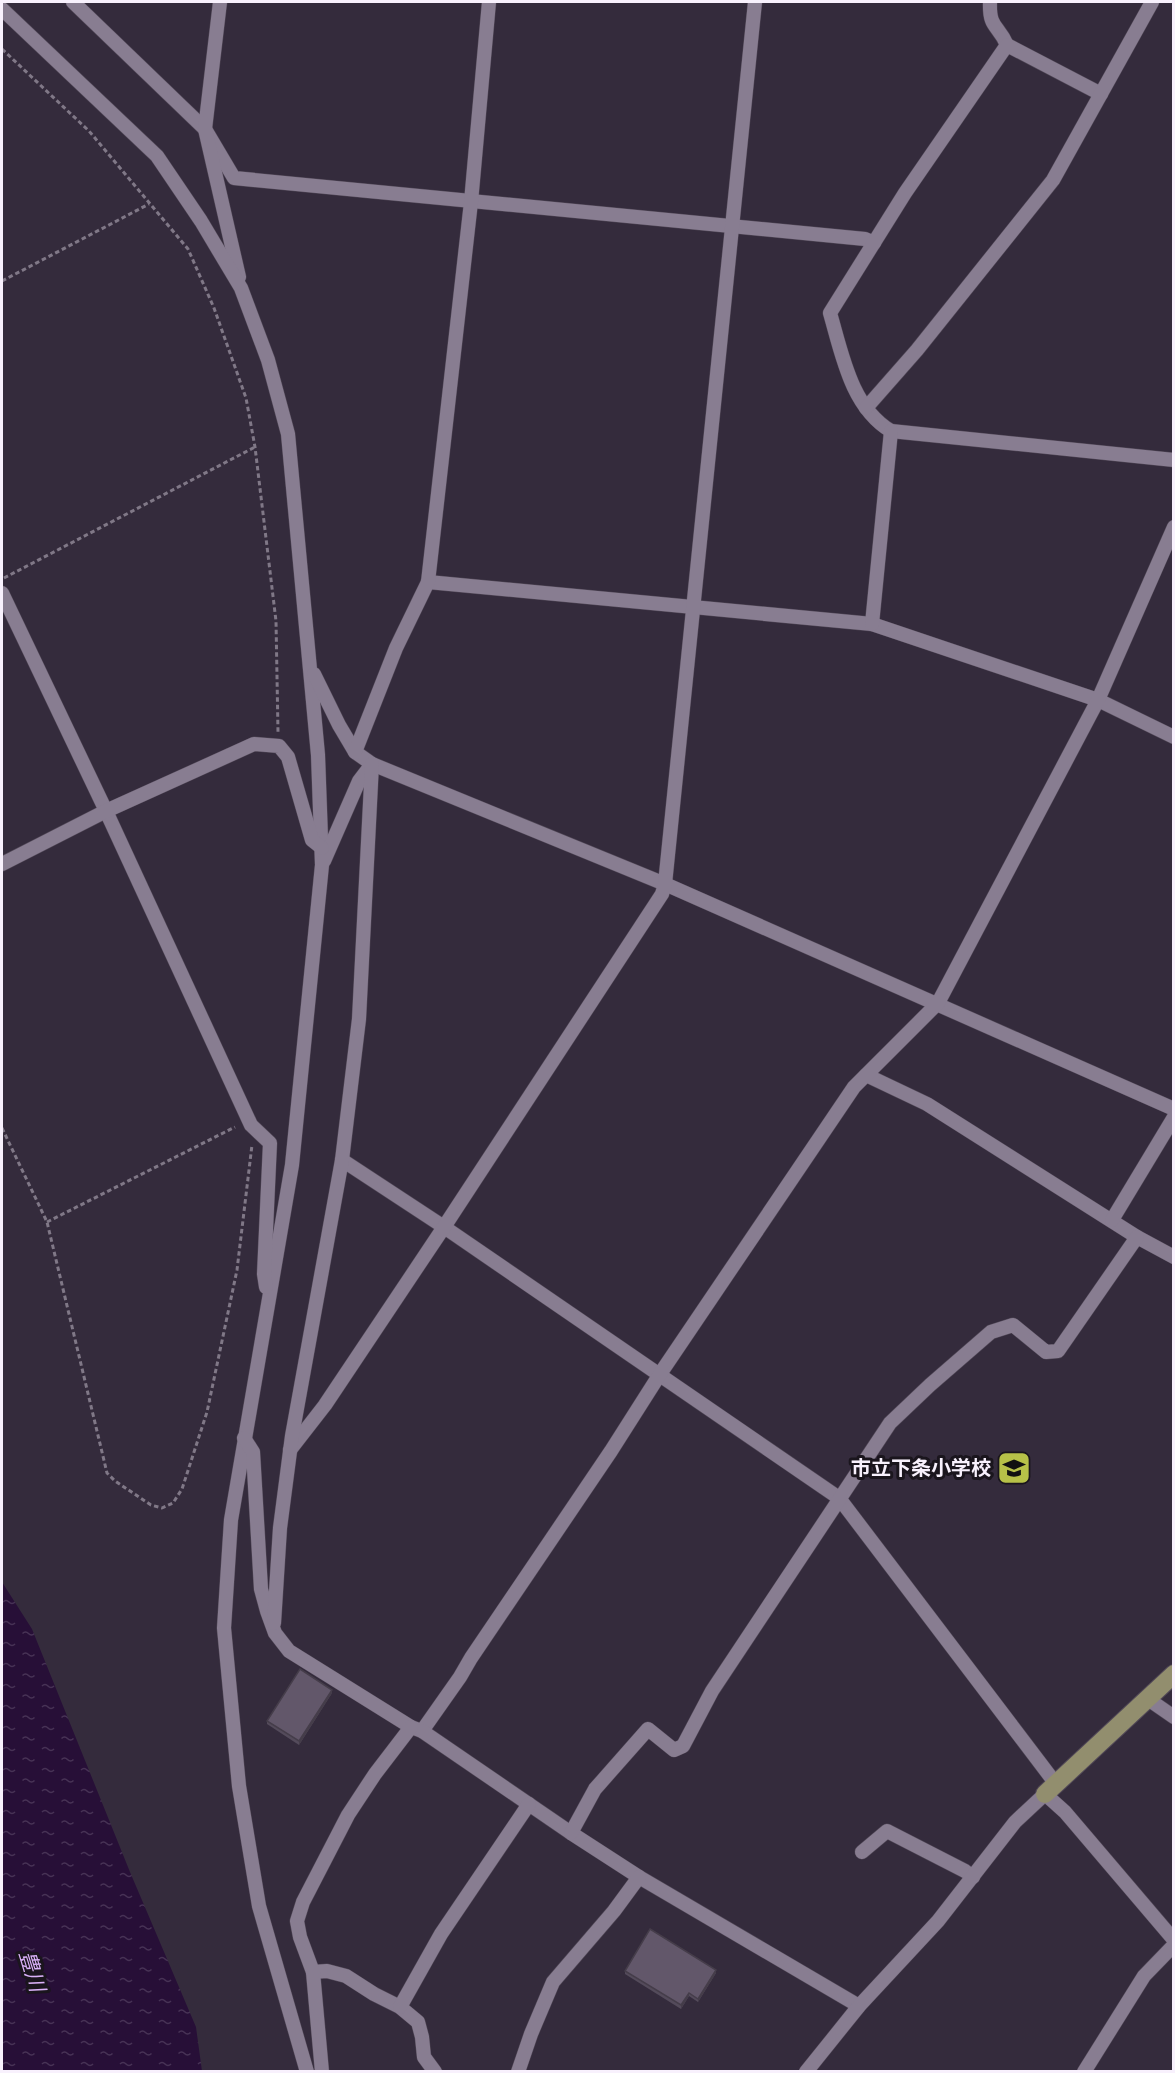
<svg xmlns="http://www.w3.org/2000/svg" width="1175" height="2073" font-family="'Zilla Slab','Noto Sans JP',serif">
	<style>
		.water { fill: url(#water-ripples) }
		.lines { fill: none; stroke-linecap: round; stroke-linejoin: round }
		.street-casing { stroke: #514857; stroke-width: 15 }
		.secondary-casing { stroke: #514857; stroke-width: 20 }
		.path { stroke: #807887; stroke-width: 3; stroke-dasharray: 4.5 3; stroke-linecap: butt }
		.street { stroke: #887d91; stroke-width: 14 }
		.secondary { stroke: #928e6e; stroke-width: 18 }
		.wall { fill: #544b5b }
		.shaded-wall { fill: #453d4a }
		.building { fill: #62576a; stroke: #453d4a; stroke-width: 1.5 }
		.labels { text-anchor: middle; stroke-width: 6; stroke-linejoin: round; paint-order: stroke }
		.poi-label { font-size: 20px; font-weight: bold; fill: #f8f1fd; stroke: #1a151d; text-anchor: end }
		.water-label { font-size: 21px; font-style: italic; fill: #d9b0f7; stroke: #1a151d }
	</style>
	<defs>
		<pattern id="water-ripples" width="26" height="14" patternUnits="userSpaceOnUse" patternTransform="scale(1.5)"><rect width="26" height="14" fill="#270f37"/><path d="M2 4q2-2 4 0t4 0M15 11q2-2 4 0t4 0" fill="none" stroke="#473255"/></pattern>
	</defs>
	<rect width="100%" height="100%" fill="#342b3c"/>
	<path class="water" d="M 2,1582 L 32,1629 L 130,1872 L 196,2027 L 202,2071 L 2,2071 Z"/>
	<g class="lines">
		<g class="street-casing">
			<g id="street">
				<path d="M 73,2 L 205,129 L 234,178 L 865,239 L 874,243"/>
				<path d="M 220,2 L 205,129 L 239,277"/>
				<path d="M 990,2 C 989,29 998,24 1007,45"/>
				<path d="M 2,9 L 157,156 L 201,221 L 241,288 L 268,360 L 288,434 L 318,755 L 322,865 L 292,1165 L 231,1520 L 224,1628 L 239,1786 L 259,1906 L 307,2072"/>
				<path d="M 1101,94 L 1007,45 L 905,193 L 830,313 C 842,354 851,407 891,431 L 1174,460"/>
				<path d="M 866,408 L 917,350 L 1053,180 L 1152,2"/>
				<path d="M 428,582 L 872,624 L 1098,700 L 1174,737"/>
				<path d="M 2,593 L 106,811 L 251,1125 L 270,1143 L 264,1274 L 266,1287"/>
				<path d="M 872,624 L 891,431"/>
				<path d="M 314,674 L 339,725 L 355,752 L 372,764 L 665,884 L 1174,1109"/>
				<path d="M 355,752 L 396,648 L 428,582 L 471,202 L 489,2"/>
				<path d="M 324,861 L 359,781 L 372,764"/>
				<path d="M 2,864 L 106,811 L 254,744 L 279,746 L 288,757 L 312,840 L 322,848"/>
				<path d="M 866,1075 L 927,1104 L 1137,1237 L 1174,1257"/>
				<path d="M 342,1160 L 444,1227 L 839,1498 L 1056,1784"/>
				<path d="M 1112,1220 L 1174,1117"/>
				<path d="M 244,1438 L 253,1452 L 261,1589 L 267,1611 L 275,1633 L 289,1651 L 411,1727 L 422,1731 L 460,1677 L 471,1658 L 611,1451 L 660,1374 L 854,1087 L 938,1003 L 1098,700 L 1174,527"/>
				<path d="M 290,1450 L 325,1405 L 444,1227 L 662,894 L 665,884 L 755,2"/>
				<path d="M 274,1623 L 280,1528 L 292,1436 L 342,1160 L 359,1019 L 372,764"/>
				<path d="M 1148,1699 L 1174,1717"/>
				<path d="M 422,1731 L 571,1833 L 639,1877 L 859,2006"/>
				<path d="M 571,1833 L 595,1789 L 648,1729 L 674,1750 L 683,1746 L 712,1691 L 890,1423 L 930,1385 L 991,1332 L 1013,1325 L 1046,1352 L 1058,1351 L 1137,1237"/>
				<path d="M 862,1852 L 887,1831 L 965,1871 L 973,1877"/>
				<path d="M 313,1972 L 327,1971 L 346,1976 L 374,1994 L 400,2007 L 418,2022 L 422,2037 L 424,2057 L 435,2072"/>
				<path d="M 400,2007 L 441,1934 L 529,1804"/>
				<path d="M 322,2072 L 313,1972 L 300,1937 L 297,1921 L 303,1902 L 348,1815 L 375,1774 L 411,1727"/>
				<path d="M 518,2072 L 531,2034 L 553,1982 L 614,1911 L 639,1877"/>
				<path d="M 806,2072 L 859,2006 L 938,1921 L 1015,1822 L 1045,1794 L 1065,1812 L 1174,1940"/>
				<path d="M 1084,2072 L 1144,1976 L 1174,1945"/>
			</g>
		</g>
		<g class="secondary-casing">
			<path id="secondary" d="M 1045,1794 L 1174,1674"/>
		</g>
		<g class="path">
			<path d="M 2,49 L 89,131 L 188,249 L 214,308 L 246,398 L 255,447 L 276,621 L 278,732"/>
			<path d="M 2,281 L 149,204"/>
			<path d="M 4,578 L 255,447"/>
			<path d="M 2,1128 L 47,1222 L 107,1473 L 115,1481 L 151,1505 L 162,1508 L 173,1503 L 182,1489 L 207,1412 L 237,1270 L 252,1145"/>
			<path d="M 47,1222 L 235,1127"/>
		</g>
		<use href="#street" class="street"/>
		<use href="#secondary" class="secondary"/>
	</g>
	<g class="wall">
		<path d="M 332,1693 L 299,1745 L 267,1724 L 267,1721 Z"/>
		<path d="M 625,1971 L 716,1973 L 698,2002 L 689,1996 L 681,2009 L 625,1974 Z"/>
	</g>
	<g class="shaded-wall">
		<path d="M 332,1690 L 332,1693 L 299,1745 L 299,1741 Z"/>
		<path d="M 716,1970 L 716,1973 L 698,2002 L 698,1999 Z"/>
		<path d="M 689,1993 L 689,1996 L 681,2009 L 681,2005 Z"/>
	</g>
	<g class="building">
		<path d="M 300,1669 L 332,1690 L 299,1741 L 267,1721 Z"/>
		<path d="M 650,1929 L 716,1970 L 698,1999 L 689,1993 L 681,2005 L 625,1971 Z"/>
	</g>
	<defs>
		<g id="school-square" transform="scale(1.725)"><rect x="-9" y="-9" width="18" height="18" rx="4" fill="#b7c148" stroke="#1a151d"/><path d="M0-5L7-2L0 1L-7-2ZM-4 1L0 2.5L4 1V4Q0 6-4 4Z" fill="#111"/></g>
	</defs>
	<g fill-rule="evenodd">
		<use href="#school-square" x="1014" y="1468"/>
	</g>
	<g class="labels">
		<g class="poi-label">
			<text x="991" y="1475">市立下条小学校</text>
		</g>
		<g class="water-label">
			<text transform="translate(32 1971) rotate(73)" y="7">豊川</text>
		</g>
	</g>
	<rect width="1175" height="2073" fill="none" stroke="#f8f1fd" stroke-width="6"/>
</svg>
